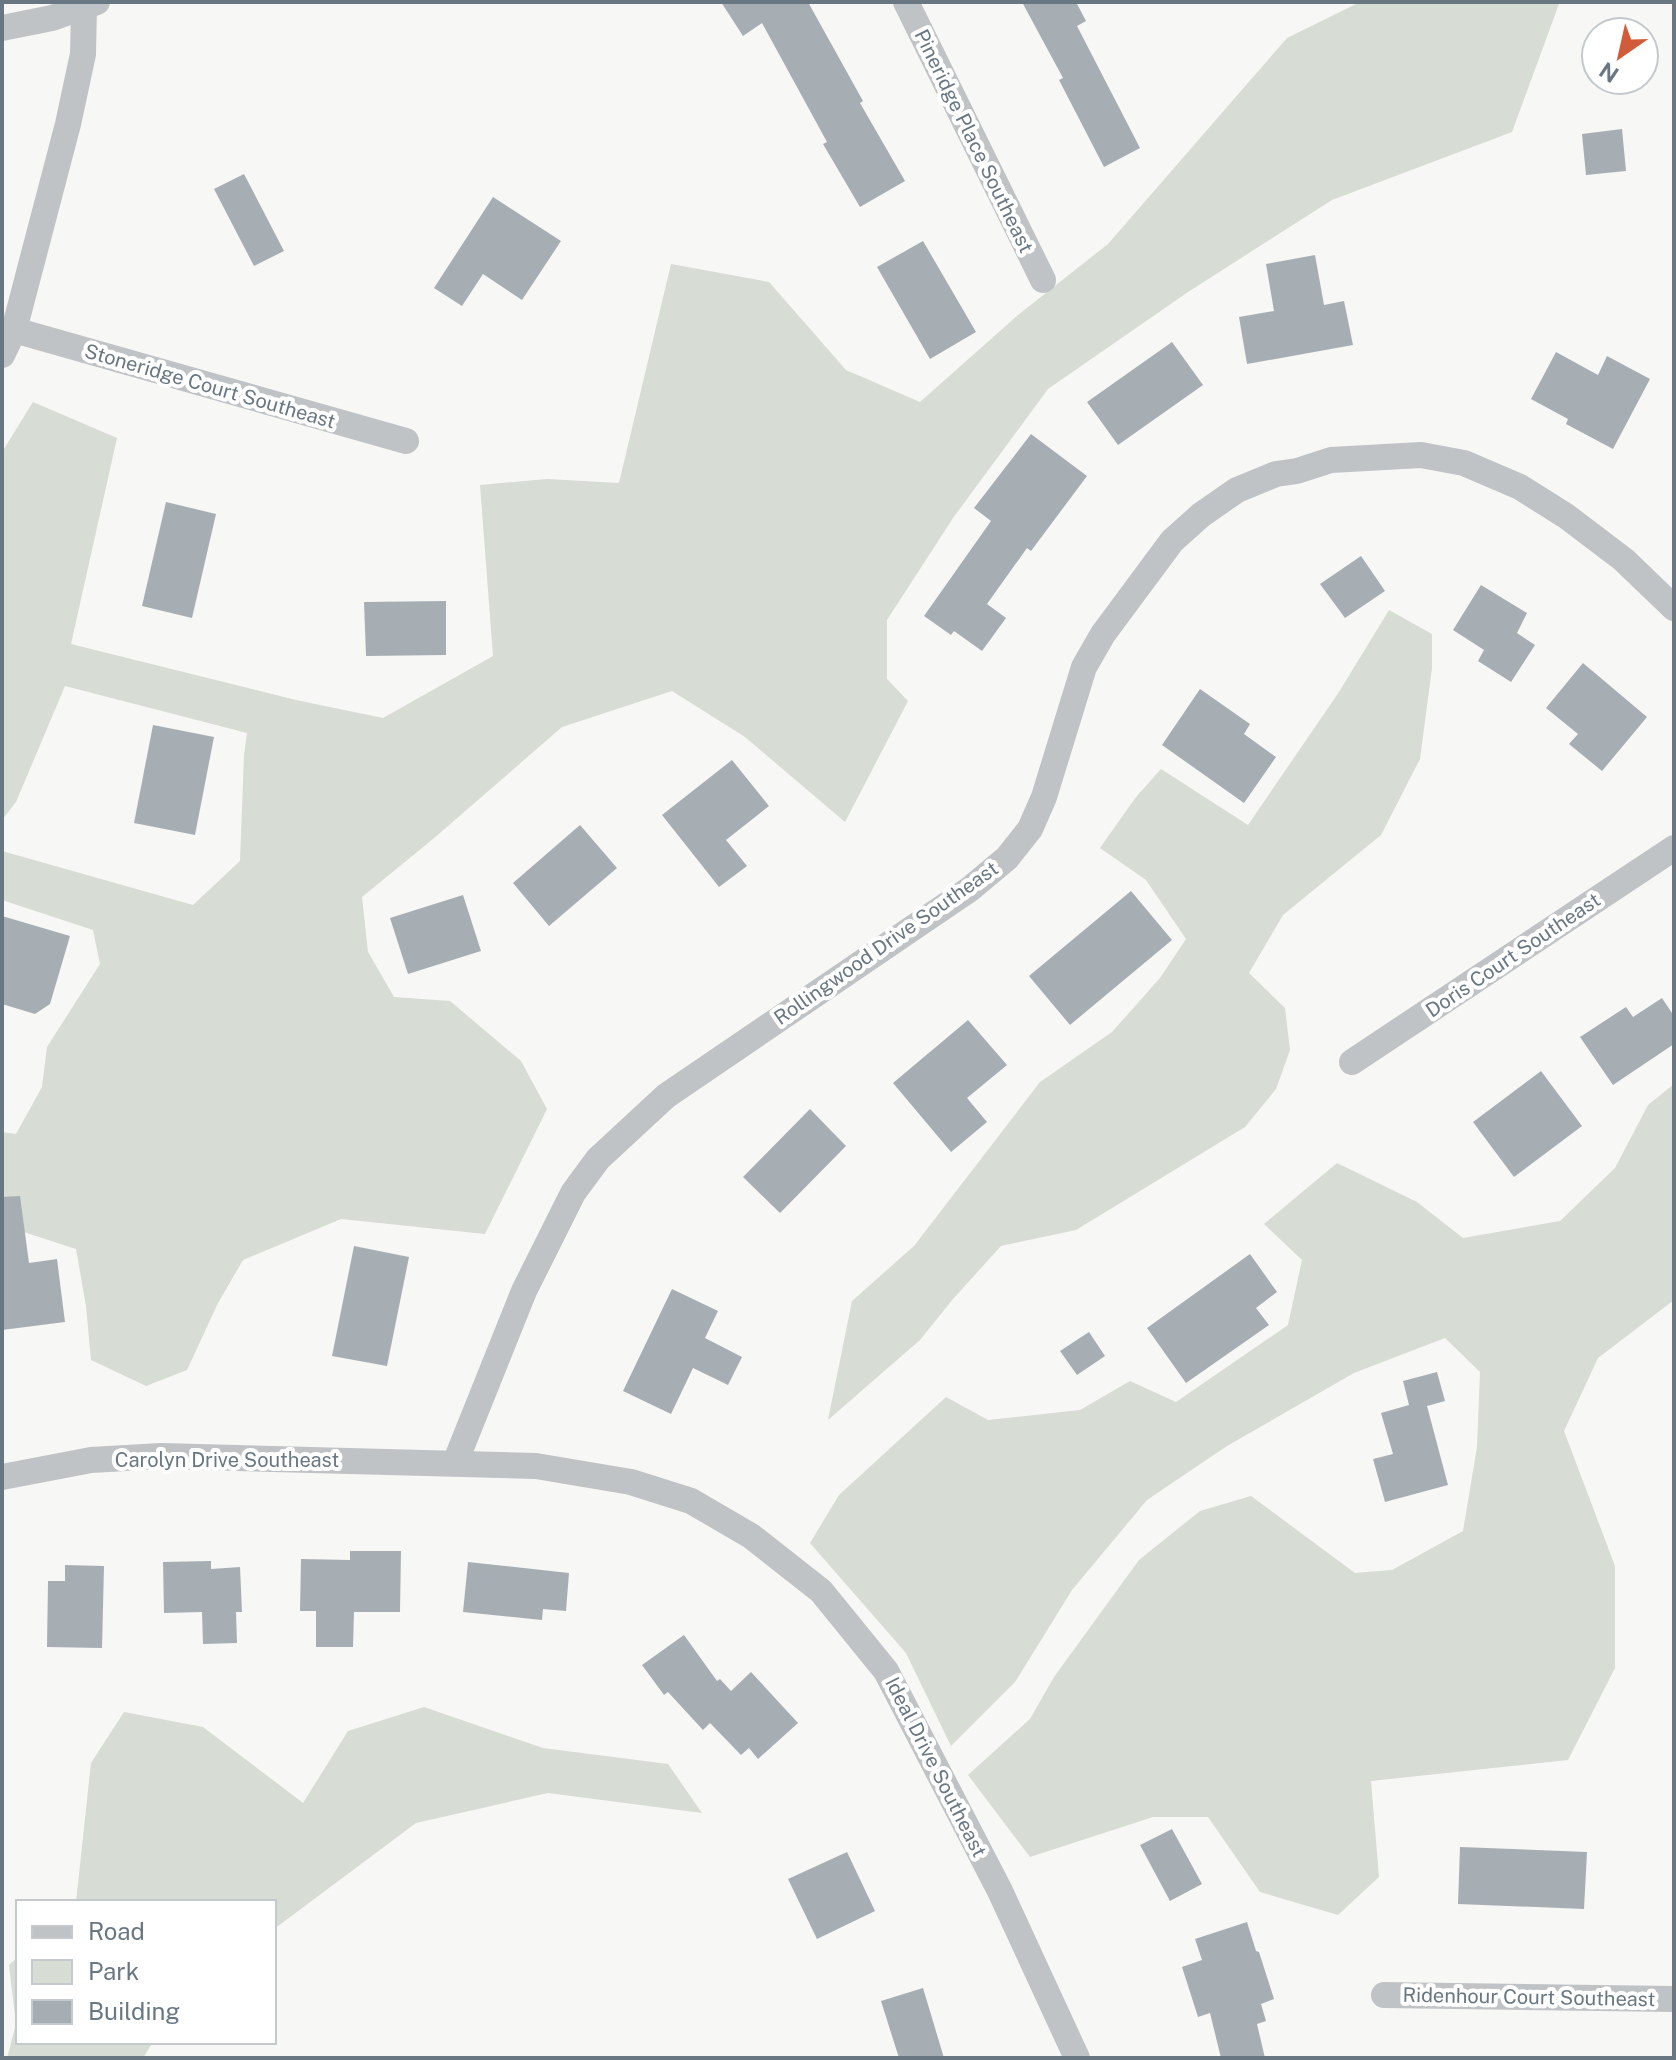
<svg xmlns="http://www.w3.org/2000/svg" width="1676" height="2060" font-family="'Public Sans',sans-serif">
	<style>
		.green { fill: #d7dcd4 }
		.building { fill: #a7aeb3 }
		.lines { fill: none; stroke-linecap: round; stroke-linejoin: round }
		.street { stroke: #bfc3c6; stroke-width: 26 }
		.labels { text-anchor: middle; stroke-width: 8; stroke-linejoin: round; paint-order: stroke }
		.street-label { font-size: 20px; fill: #697783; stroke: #fff }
	</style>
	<rect width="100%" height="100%" fill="#f7f7f5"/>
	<g class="green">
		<path d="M 1360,2 L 1557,2 L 1559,4 L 1512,132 L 1332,200 L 1188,292 L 1048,389 L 953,518 L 887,620 L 887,679 L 908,701 L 845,822 L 745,737 L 672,691 L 562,727 L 433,839 L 362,897 L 368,952 L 394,997 L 450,1001 L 521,1061 L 547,1109 L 485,1234 L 341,1219 L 243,1260 L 218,1303 L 187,1370 L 146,1386 L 91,1360 L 86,1306 L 76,1249 L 2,1225 L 2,1132 L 16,1134 L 42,1087 L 47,1047 L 100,964 L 93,930 L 2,900 L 2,851 L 193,905 L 240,861 L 244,755 L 247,733 L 65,686 L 16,802 L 2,820 L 2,452 L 33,402 L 117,438 L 71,644 L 296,700 L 383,718 L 493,656 L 480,485 L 547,479 L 619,483 L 671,264 L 769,282 L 846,370 L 920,402 L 1018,315 L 1108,244 L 1287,38 Z"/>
		<path d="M 1389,610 L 1432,634 L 1432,668 L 1420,759 L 1381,835 L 1283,915 L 1249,973 L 1285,1008 L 1290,1050 L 1276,1089 L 1245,1127 L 1076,1230 L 1001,1246 L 953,1299 L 920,1340 L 828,1420 L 852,1301 L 914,1246 L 1040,1082 L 1112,1032 L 1160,978 L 1186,939 L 1146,880 L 1100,848 L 1136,797 L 1161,769 L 1248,825 L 1339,692 Z"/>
		<path d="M 1674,1084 L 1674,1300 L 1598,1358 L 1564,1431 L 1615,1566 L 1615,1668 L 1568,1760 L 1371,1781 L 1379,1877 L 1338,1915 L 1260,1892 L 1208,1817 L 1153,1817 L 1030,1857 L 968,1775 L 1030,1719 L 1054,1677 L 1139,1560 L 1200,1511 L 1251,1496 L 1355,1573 L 1392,1570 L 1463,1531 L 1477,1447 L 1480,1372 L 1445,1338 L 1354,1373 L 1227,1446 L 1147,1500 L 1072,1590 L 1015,1682 L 951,1746 L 906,1653 L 810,1543 L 839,1495 L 946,1397 L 988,1420 L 1080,1410 L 1130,1381 L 1176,1402 L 1288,1325 L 1302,1260 L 1264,1224 L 1337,1163 L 1417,1202 L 1463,1238 L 1560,1221 L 1615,1168 L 1648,1105 Z"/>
		<path d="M 424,1707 L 543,1748 L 668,1764 L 702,1813 L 548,1793 L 416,1823 L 274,1929 L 274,1902 L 76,1902 L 91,1763 L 124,1712 L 203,1727 L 303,1803 L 348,1731 Z"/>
		<path d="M 18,1957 L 18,2042 L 153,2042 L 143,2058 L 7,2058 L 16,2024 L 9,1965 Z"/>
	</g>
	<g class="building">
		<path d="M 721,2 L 808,2 L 863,101 L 860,103 L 905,181 L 860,207 L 823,144 L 827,142 L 762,23 L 743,36 Z"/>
		<path d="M 1022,2 L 1076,2 L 1086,21 L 1077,26 L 1140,148 L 1104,167 L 1059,80 L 1063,78 Z"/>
		<path d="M 1622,129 L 1626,171 L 1586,175 L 1582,134 Z"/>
		<path d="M 244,174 L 284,251 L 254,266 L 214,189 Z"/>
		<path d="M 493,197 L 561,241 L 522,300 L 483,274 L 462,306 L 434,288 Z"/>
		<path d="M 923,241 L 976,332 L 930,359 L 877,267 Z"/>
		<path d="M 1315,255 L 1324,305 L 1344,301 L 1353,345 L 1247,364 L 1239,317 L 1274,311 L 1266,264 Z"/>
		<path d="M 1172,342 L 1203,385 L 1118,445 L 1087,402 Z"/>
		<path d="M 1556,352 L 1598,375 L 1607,356 L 1650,379 L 1613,449 L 1566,424 L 1568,419 L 1531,399 Z"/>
		<path d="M 1031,434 L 1087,476 L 1031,551 L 1027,548 L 987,604 L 1006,618 L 982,651 L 954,631 L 951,635 L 924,616 L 991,521 L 974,508 Z"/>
		<path d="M 166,502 L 216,514 L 192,618 L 142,606 Z"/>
		<path d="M 1361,556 L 1385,591 L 1345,618 L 1320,584 Z"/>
		<path d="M 1481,585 L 1527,613 L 1517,633 L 1535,645 L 1511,682 L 1478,661 L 1484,650 L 1453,630 Z"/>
		<path d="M 446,601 L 446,655 L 366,656 L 364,602 Z"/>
		<path d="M 1583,663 L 1647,717 L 1602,771 L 1569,744 L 1578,734 L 1546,708 Z"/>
		<path d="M 1200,689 L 1250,724 L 1244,734 L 1276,757 L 1244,803 L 1162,745 Z"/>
		<path d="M 153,725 L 214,737 L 195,835 L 134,823 Z"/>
		<path d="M 732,760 L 769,806 L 726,840 L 747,866 L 719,887 L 662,815 Z"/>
		<path d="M 580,825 L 617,868 L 549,926 L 513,883 Z"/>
		<path d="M 1131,891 L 1172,940 L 1070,1025 L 1029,976 Z"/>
		<path d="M 463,895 L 481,951 L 408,974 L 390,918 Z"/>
		<path d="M 2,916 L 70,936 L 50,1004 L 35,1014 L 2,1004 Z"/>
		<path d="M 1662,998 L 1674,1016 L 1674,1044 L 1613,1085 L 1580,1037 L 1626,1007 L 1633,1017 Z"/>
		<path d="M 968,1020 L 1007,1065 L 967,1098 L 987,1122 L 951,1152 L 893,1083 Z"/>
		<path d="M 1541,1071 L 1582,1126 L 1514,1177 L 1473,1122 Z"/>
		<path d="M 810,1109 L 846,1146 L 780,1213 L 743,1177 Z"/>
		<path d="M 20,1196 L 29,1263 L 57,1259 L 65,1322 L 2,1330 L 2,1197 Z"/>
		<path d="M 354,1246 L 409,1257 L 387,1366 L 332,1356 Z"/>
		<path d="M 1250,1254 L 1277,1292 L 1256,1308 L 1269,1325 L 1186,1383 L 1147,1328 Z"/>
		<path d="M 672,1289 L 718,1311 L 705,1338 L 742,1357 L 728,1385 L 693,1368 L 671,1414 L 623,1391 Z"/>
		<path d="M 1089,1332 L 1105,1356 L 1077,1375 L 1060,1351 Z"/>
		<path d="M 1437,1372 L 1445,1401 L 1427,1406 L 1448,1485 L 1385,1502 L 1373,1459 L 1393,1454 L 1381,1413 L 1409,1405 L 1403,1381 Z"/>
		<path d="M 350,1551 L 401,1551 L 400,1612 L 354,1612 L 353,1647 L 316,1647 L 316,1611 L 300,1611 L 301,1559 L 350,1560 Z"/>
		<path d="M 211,1561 L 211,1569 L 240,1567 L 242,1612 L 236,1612 L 237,1643 L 203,1644 L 202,1612 L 164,1613 L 163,1562 Z"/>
		<path d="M 468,1562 L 569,1573 L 566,1611 L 543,1609 L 542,1620 L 463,1612 Z"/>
		<path d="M 65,1565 L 104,1566 L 102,1648 L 47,1647 L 48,1581 L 65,1581 Z"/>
		<path d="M 684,1635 L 717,1681 L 720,1679 L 731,1691 L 751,1672 L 798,1723 L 758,1759 L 749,1748 L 741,1755 L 710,1723 L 703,1730 L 668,1692 L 664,1695 L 642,1665 Z"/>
		<path d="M 1172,1829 L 1202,1884 L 1170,1901 L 1140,1845 Z"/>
		<path d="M 1460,1847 L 1587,1852 L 1584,1909 L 1458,1904 Z"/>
		<path d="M 847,1852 L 875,1911 L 817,1939 L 788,1879 Z"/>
		<path d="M 1247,1922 L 1256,1951 L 1259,1952 L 1274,1999 L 1261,2004 L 1266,2021 L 1257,2024 L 1265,2058 L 1221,2058 L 1210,2013 L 1198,2017 L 1182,1967 L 1202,1960 L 1195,1939 Z"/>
		<path d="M 923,1988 L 944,2058 L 899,2058 L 881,2001 Z"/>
	</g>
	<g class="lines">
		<g class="street">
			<path d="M 906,2 L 1043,280"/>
			<path d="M 2,28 L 52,18 L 97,2"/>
			<path d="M 14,330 L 406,441"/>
			<path d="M 2,355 L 14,330 L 68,124 L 83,54 L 84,7"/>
			<path d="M 1352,1062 L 1674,848"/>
			<path d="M 455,1463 L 524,1291 L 573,1193 L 598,1159 L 666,1096 L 970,889 L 1007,858 L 1030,829 L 1044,797 L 1084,667 L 1103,634 L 1172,541 L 1201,515 L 1237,490 L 1276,474 L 1297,471 L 1331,460 L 1421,455 L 1464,463 L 1520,487 L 1566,516 L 1624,560 L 1674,608"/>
			<path d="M 2,1477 L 91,1460 L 161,1456 L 536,1466 L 631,1482 L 691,1501 L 751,1536 L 821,1591 L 886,1671 L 1000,1891 L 1077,2058"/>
			<path d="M 1384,1995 L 1674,1999"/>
		</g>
	</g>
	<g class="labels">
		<g class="street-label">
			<text transform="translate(974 141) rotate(64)" y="7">Pineridge Place Southeast</text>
			<text transform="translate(210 386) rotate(16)" y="7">Stoneridge Court Southeast</text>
			<text transform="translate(886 943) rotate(-35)" y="7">Rollingwood Drive Southeast</text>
			<text transform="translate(1513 955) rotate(-34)" y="7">Doris Court Southeast</text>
			<text x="227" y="1467">Carolyn Drive Southeast</text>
			<text transform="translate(936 1767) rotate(63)" y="7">Ideal Drive Southeast</text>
			<text transform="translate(1529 1997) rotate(1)" y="7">Ridenhour Court Southeast</text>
		</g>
	</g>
	<rect width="1676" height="2060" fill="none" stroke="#697783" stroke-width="8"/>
	<rect x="16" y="1900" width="260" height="144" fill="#ffffff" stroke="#c3c9cd" stroke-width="2"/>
	<rect x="32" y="1926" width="40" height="12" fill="#bfc3c6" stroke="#c3c9cd" stroke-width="2"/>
	<text x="88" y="1940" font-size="24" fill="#697783">Road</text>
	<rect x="32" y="1960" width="40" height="24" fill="#d7dcd4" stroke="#c3c9cd" stroke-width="2"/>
	<text x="88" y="1980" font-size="24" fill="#697783">Park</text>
	<rect x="32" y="2000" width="40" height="24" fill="#a7aeb3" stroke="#c3c9cd" stroke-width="2"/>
	<text x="88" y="2020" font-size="24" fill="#697783">Building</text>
	<g transform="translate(1620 56) rotate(214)"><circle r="38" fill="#ffffff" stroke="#c3c9cd" stroke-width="2"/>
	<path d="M0-6L14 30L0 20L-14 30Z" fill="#d25c3a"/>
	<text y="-12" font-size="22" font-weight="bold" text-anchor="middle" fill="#697783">N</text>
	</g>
</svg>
